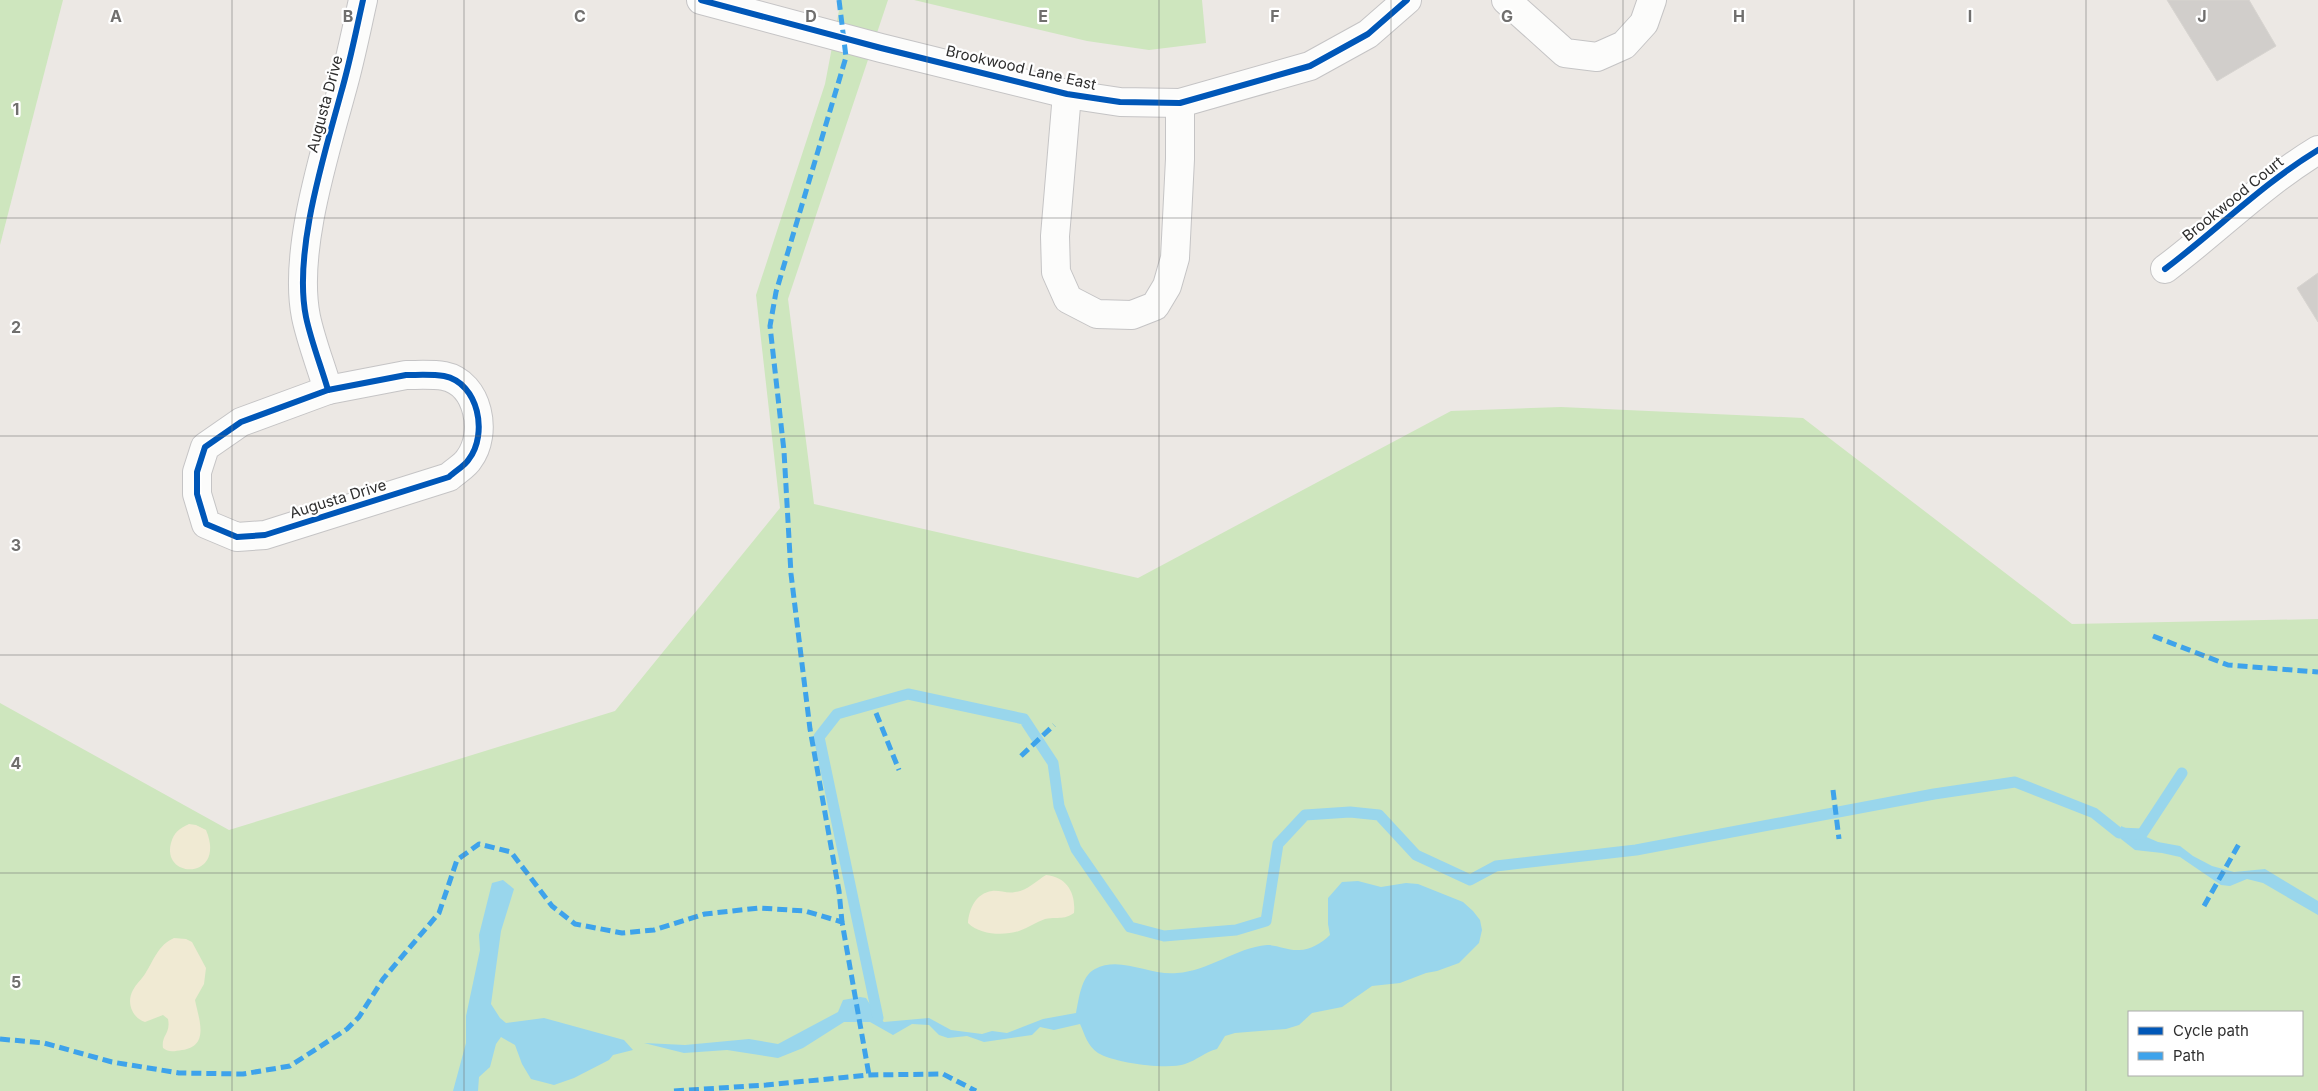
<svg xmlns="http://www.w3.org/2000/svg" width="2318" height="1091" font-family="Inter,sans-serif">
	<style>
		.green { fill: #cee6be; fill-rule: evenodd }
		.sand { fill: #f0ead3 }
		.water { fill: #99d6ec }
		.lines { fill: none; stroke-linecap: round; stroke-linejoin: round }
		.stream { stroke: #99d6ec; stroke-width: 11 }
		.building { fill: #d1cecb; stroke: #d7d4d0 }
		.street-casing { stroke: #c5c4c5; stroke-width: 30 }
		.street { stroke: #fcfcfb; stroke-width: 28 }
		.quiet { stroke: #3ea3eb; stroke-width: 5; stroke-dasharray: 10 5; stroke-linecap: butt }
		.cycleway-casing { stroke: #fff; stroke-width: 9 }
		.cycleway { stroke: #0057b8; stroke-width: 6 }
		.grid { fill: none; stroke: #706f6e; stroke-width: 1; stroke-opacity: 0.55 }
		.labels { text-anchor: middle; stroke-width: 4.5; stroke-linejoin: round; paint-order: stroke }
		.street-label { font-size: 15px; fill: #2e2e2e; stroke: #fff }
		.grid-label { font-size: 16px; text-anchor: middle; font-weight: bold; fill: #706f6e; stroke: #fff; stroke-width: 4.5; stroke-linejoin: round; paint-order: stroke }
	</style>
	<rect width="100%" height="100%" fill="#ece8e4"/>
	<g class="green">
		<path d="M 0,0 L 63,0 L 0,245 Z"/>
		<path d="M 841,0 L 888,0 L 788,299 L 814,504 L 1138,578 L 1451,411 L 1561,407 L 1803,418 L 2072,624 L 2318,619 L 2318,1091 L 0,1091 L 0,703 L 229,830 L 615,711 L 780,508 L 756,295 L 825,84 ZM 2129,1012 L 2302,1012 L 2302,1075 L 2129,1075 Z"/>
		<path d="M 914,0 L 1202,0 L 1206,43 L 1149,50 L 1087,41 Z"/>
	</g>
	<g class="sand">
		<path d="M 189,824 L 196,825 L 206,830 C 227,880 161,880 171,843 C 174,832 179,829 189,824 Z"/>
		<path d="M 1046,875 C 1067,877 1076,893 1074,913 C 1062,921 1057,916 1045,919 C 1036,922 1028,928 1019,931 C 1004,936 980,935 968,923 C 969,909 976,893 992,891 C 999,890 1008,894 1015,892 C 1027,891 1036,881 1046,875 Z"/>
		<path d="M 174,938 L 186,939 L 192,942 L 206,968 L 204,984 L 195,1000 C 198,1017 211,1046 182,1050 C 175,1051 169,1053 163,1048 C 161,1035 171,1034 168,1019 L 163,1015 L 145,1022 C 132,1018 126,1002 133,990 C 136,984 141,980 145,974 C 154,960 158,945 174,938 Z"/>
	</g>
	<g class="water">
		<path d="M 2121,826 L 2158,842 L 2180,846 L 2193,856 L 2212,866 L 2234,872 L 2265,869 L 2318,901 L 2318,915 L 2263,883 L 2247,879 L 2230,886 L 2221,885 L 2180,857 L 2162,853 L 2135,850 L 2121,839 Z"/>
		<path d="M 503,880 L 514,889 L 501,931 L 491,1004 L 500,1018 L 506,1023 L 544,1018 L 624,1040 L 633,1050 L 613,1055 L 609,1060 L 574,1078 L 554,1085 L 531,1079 L 522,1064 L 515,1045 L 501,1037 L 496,1044 L 490,1067 L 479,1077 L 478,1091 L 453,1091 L 466,1043 L 466,1016 L 480,950 L 479,935 L 492,883 Z"/>
		<path d="M 1358,881 L 1381,887 L 1406,883 L 1418,884 L 1463,902 L 1473,911 L 1480,920 L 1482,930 L 1479,943 L 1459,963 L 1437,971 L 1426,973 L 1400,983 L 1372,986 L 1342,1007 L 1312,1013 L 1299,1025 L 1286,1029 L 1235,1033 L 1225,1036 L 1217,1049 C 1205,1052 1197,1060 1185,1064 C 1168,1070 1114,1063 1098,1053 C 1087,1045 1085,1035 1080,1024 L 1054,1030 L 1040,1027 L 1032,1035 L 984,1042 L 967,1036 L 948,1038 L 939,1035 L 929,1025 L 912,1024 L 893,1035 L 870,1022 L 844,1022 L 803,1048 L 778,1058 L 727,1050 L 684,1053 L 644,1043 L 685,1045 L 749,1039 L 778,1044 L 838,1012 L 843,1000 L 860,997 L 866,998 L 878,1017 L 884,1022 L 929,1018 L 951,1030 L 982,1034 L 992,1031 L 1007,1033 L 1043,1019 L 1076,1013 C 1079,999 1081,976 1095,969 C 1120,955 1150,976 1177,973 C 1209,971 1235,948 1267,945 C 1277,945 1287,950 1297,950 C 1309,951 1322,943 1330,935 L 1328,924 L 1328,898 L 1342,882 Z"/>
	</g>
	<g class="lines">
		<path class="stream" d="M 878,1018 L 819,737 L 837,714 L 908,694 L 1024,719 L 1053,763 L 1059,806 L 1076,849 L 1130,927 L 1164,936 L 1236,930 L 1266,921 L 1278,844 L 1305,815 L 1350,812 L 1379,815 L 1416,855 L 1470,880 L 1496,866 L 1636,850 L 1934,794 L 2015,782 L 2094,813 L 2119,833 L 2142,834 L 2182,773"/>
	</g>
	<g class="building">
		<path d="M 2167,0 L 2249,0 L 2276,46 L 2217,81 Z"/>
		<path d="M 2318,273 L 2318,322 L 2297,288 Z"/>
	</g>
	<g class="lines">
		<g class="street-casing">
			<g id="street">
				<path d="M 701,0 L 881,48 L 1067,94 L 1120,102 L 1180,103 L 1310,66 L 1368,34 L 1407,0"/>
				<path d="M 1506,0 L 1565,53 L 1597,57 L 1624,45 L 1644,23 L 1652,0"/>
				<path d="M 1067,94 L 1055,236 L 1056,272 L 1068,299 L 1097,314 L 1132,315 L 1155,306 L 1167,286 L 1175,258 L 1180,159 L 1180,103"/>
				<path d="M 2165,269 C 2217,230 2262,184 2318,150"/>
				<path d="M 406,375 C 418,375 432,374 444,376 C 479,383 488,434 469,459 C 465,466 455,471 449,477 L 265,535 L 237,537 L 206,524 L 197,494 L 197,472 L 205,447 L 241,422 L 328,390 Z"/>
				<path d="M 328,390 C 321,366 311,341 306,317 C 293,253 324,156 341,93 C 350,62 356,31 363,0"/>
			</g>
		</g>
		<use href="#street" class="street"/>
		<g class="quiet">
			<path d="M 839,0 L 846,57 L 776,292 L 770,326 L 784,451 L 791,574 L 810,729 L 839,891 L 842,922"/>
			<path d="M 2153,636 L 2228,665 L 2318,672"/>
			<path d="M 876,713 L 899,770"/>
			<path d="M 1021,756 L 1054,725"/>
			<path d="M 1833,790 L 1839,839"/>
			<path d="M 2204,906 L 2239,844"/>
			<path d="M 0,1039 L 44,1043 L 112,1062 L 179,1073 L 243,1074 L 290,1066 L 347,1029 L 359,1017 L 383,979 L 439,913 L 457,860 L 479,844 L 511,852 L 552,906 L 575,924 L 622,933 L 654,930 L 705,914 L 759,908 L 805,911 L 842,922 L 869,1075"/>
			<path d="M 674,1091 L 766,1085 L 869,1075 L 943,1074 L 976,1091"/>
		</g>
		<g class="cycleway-casing">
			<g id="cycleway">
				<path d="M 701,0 L 881,48 L 1067,94 L 1120,102 L 1180,103 L 1310,66 L 1368,34 L 1407,0"/>
				<path d="M 2165,269 C 2217,230 2262,184 2318,150"/>
				<path d="M 406,375 C 418,375 432,374 444,376 C 479,383 488,434 469,459 C 465,466 455,471 449,477 L 265,535 L 237,537 L 206,524 L 197,494 L 197,472 L 205,447 L 241,422 L 328,390 Z"/>
				<path d="M 328,390 C 321,366 311,341 306,317 C 293,253 324,156 341,93 C 350,62 356,31 363,0"/>
			</g>
		</g>
		<use href="#cycleway" class="cycleway"/>
	</g>
	<path class="grid" d="M 232,0 L 232,1091M 464,0 L 464,1091M 695,0 L 695,1091M 927,0 L 927,1091M 1159,0 L 1159,1091M 1391,0 L 1391,1091M 1623,0 L 1623,1091M 1854,0 L 1854,1091M 2086,0 L 2086,1091M 0,218 L 2318,218M 0,436 L 2318,436M 0,655 L 2318,655M 0,873 L 2318,873"/>
	<g class="labels">
		<g class="street-label">
			<text transform="translate(1021 68) rotate(13)" y="5">Brookwood Lane East</text>
			<text transform="translate(325 104) rotate(-75)" y="5">Augusta Drive</text>
			<text transform="translate(2233 199) rotate(-39)" y="5">Brookwood Court</text>
			<text transform="translate(338 499) rotate(-17)" y="5">Augusta Drive</text>
		</g>
	</g>
	<g class="grid-label">
		<text x="116" y="22">A</text>
		<text x="348" y="22">B</text>
		<text x="580" y="22">C</text>
		<text x="811" y="22">D</text>
		<text x="1043" y="22">E</text>
		<text x="1275" y="22">F</text>
		<text x="1507" y="22">G</text>
		<text x="1739" y="22">H</text>
		<text x="1970" y="22">I</text>
		<text x="2202" y="22">J</text>
		<text x="16" y="115">1</text>
		<text x="16" y="333">2</text>
		<text x="16" y="551">3</text>
		<text x="16" y="769">4</text>
		<text x="16" y="988">5</text>
	</g>
	<rect x="2128" y="1011" width="175" height="65" fill="#ffffff" stroke="#ababab"/>
	<rect x="2138" y="1027" width="25" height="8" fill="#0057b8" stroke="#ababab"/>
	<text x="2173" y="1036" font-size="15" fill="#2e2e2e">Cycle path</text>
	<rect x="2138" y="1052" width="25" height="8" fill="#3ea3eb" stroke="#ababab"/>
	<text x="2173" y="1061" font-size="15" fill="#2e2e2e">Path</text>
</svg>
